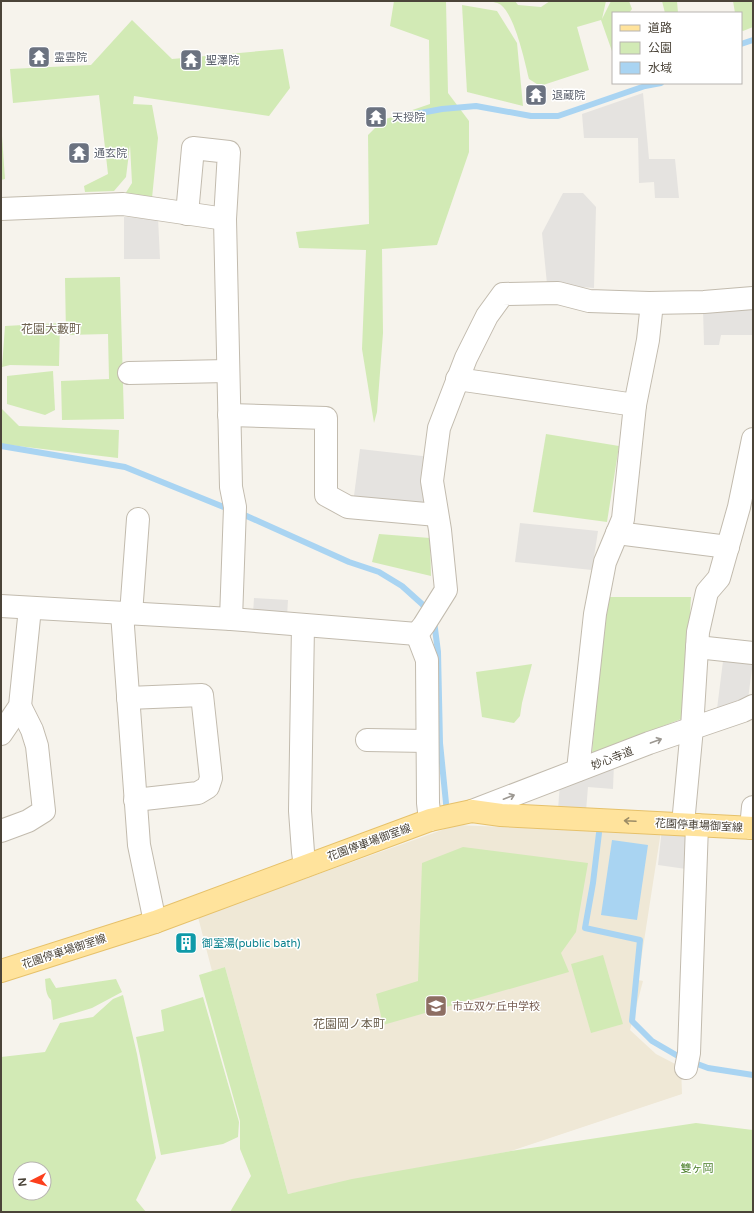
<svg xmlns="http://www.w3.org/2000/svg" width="754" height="1213" font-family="'Varela Round','Noto Sans JP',sans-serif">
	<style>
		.education { fill: #efe8d6 }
		.green { fill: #d2eab5; fill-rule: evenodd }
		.parking { fill: #e5e3e0 }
		.water { fill: #a9d4f2 }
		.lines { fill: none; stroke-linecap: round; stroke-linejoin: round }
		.stream { stroke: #a9d4f2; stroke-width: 6 }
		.minor-casing { stroke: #c2bbae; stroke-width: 24 }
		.major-casing { stroke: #e6c16a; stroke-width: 24 }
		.minor { stroke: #fff; stroke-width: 22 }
		.major { stroke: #ffe39c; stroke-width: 22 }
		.oneway { stroke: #9c9892 }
		.oneway2 { stroke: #9c8c66 }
		.labels { text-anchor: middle; stroke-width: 3; stroke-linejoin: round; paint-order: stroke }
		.worship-label { font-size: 11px; fill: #5b616d; stroke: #fff; text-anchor: start }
		.street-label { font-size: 11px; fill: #4b4439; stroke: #fff }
		.culture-label { font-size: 11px; fill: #0d838f; stroke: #fff; text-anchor: start }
		.education-label { font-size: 11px; fill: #785e54; stroke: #fff; text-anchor: start }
		.park-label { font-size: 11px; fill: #4a7f2a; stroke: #fff }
		.neighbourhood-label { font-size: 12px; fill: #6e6250; stroke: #fff }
	</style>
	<rect width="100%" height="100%" fill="#f6f3ec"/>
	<path class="education" d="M 456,825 L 644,833 L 661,831 L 638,980 L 643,981 L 630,1030 L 656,1054 L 681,1067 L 682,1094 L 511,1151 L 288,1194 L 225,967 L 212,971 L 198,917 Z"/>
	<g class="green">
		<path d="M 394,1 L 446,1 L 448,93 L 469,121 L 469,152 L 437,245 L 382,249 L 383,333 L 377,412 L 374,423 L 362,349 L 366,250 L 299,248 L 296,232 L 369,224 L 368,135 L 383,120 L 430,104 L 429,40 L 390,26 Z"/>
		<path d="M 490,1 L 515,1 L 518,5 L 541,7 L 550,1 L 606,1 L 602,19 L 611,1 L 629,1 L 632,9 L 629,13 L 613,13 L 613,54 L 601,20 L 577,27 L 589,70 L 540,86 L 529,79 C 525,62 515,16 501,5 C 499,3 493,2 490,1 Z"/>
		<path d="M 662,1 L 677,1 L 678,13 L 665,13 Z"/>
		<path d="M 733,1 L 753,1 L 753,27 L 743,31 L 741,30 L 741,13 L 735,13 Z"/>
		<path d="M 462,5 L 497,11 L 517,43 L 523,106 L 467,92 Z"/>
		<path d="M 132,20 L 172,59 L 283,49 L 290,88 L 269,116 L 134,96 L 133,104 L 152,105 L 158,138 L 152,198 L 125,194 L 132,183 L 130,145 L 126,177 L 114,191 L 85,192 L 84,186 L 108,174 L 99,95 L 13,103 L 10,69 L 91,65 Z"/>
		<path d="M 1,122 L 5,179 L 1,180 Z"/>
		<path d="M 120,277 L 124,419 L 62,420 L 61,381 L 109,379 L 108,334 L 66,335 L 65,278 Z"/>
		<path d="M 60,323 L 59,366 L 10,365 L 2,367 L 5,326 Z"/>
		<path d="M 53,371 L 55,410 L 45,415 L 7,404 L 7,376 Z"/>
		<path d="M 1,408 L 19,426 L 119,430 L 118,458 L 1,444 Z"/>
		<path d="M 546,434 L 619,446 L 607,522 L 533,512 Z"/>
		<path d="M 379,534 L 430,538 L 431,576 L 372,562 Z"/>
		<path d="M 606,597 L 691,597 L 684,718 L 592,753 Z"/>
		<path d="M 532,664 L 522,703 L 520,716 L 514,723 L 482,717 L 476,672 Z"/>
		<path d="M 463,847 L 588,863 L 576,932 L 561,953 L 569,972 L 383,1025 L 376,994 L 418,981 L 422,863 Z"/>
		<path d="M 603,955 L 623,1024 L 591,1033 L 571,964 Z"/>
		<path d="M 225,967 L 288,1194 L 352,1179 L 511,1151 L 696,1123 L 753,1130 L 753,1212 L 230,1212 L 251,1176 L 240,1149 L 240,1121 L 199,975 Z"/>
		<path d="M 50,978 L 56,988 L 116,979 L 122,992 L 92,1008 L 53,1020 L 51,1000 C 45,994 46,986 45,979 Z"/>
		<path d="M 123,995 L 137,1054 L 156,1158 L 136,1200 L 146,1212 L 1,1212 L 1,1057 L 45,1052 L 60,1023 L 93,1017 L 113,999 ZM 20,1169 L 44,1169 L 44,1193 L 20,1193 Z"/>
		<path d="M 203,997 L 239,1122 L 238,1137 L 223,1144 L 161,1155 L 136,1037 L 164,1031 L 161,1010 Z"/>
	</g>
	<g class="parking">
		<path d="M 643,93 L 649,159 L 675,159 L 679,198 L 655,198 L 654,182 L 639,183 L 638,138 L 584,138 L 582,114 Z"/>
		<path d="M 563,193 L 583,193 L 596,207 L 594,288 L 547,284 L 542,233 Z"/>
		<path d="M 124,217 L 158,218 L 160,259 L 124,259 Z"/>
		<path d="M 752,308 L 752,335 L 721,335 L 719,345 L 704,345 L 703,309 Z"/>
		<path d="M 360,449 L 431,457 L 425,504 L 354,496 Z"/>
		<path d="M 520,523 L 598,531 L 592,570 L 515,562 Z"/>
		<path d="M 254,598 L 288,600 L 287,617 L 253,614 Z"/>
		<path d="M 724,653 L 753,661 L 748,699 L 717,709 Z"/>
		<path d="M 614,763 L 613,789 L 588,787 L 586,811 L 558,810 L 560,783 Z"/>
		<path d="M 662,828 L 690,832 L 686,869 L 658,865 Z"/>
	</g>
	<path class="water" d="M 612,840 L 648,845 L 637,920 L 601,915 Z"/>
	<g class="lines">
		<g class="stream">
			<path d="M 741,44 L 753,40"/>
			<path d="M 399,117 L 442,109 L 476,106 L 531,116 L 558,116 L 645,86 L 661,83"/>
			<path d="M 1,446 L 125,467 L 231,510"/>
			<path d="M 240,513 L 349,562 L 379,572 L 402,586 L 422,604 L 428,612"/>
			<path d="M 434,621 L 438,652 L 440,743 L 447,813"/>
			<path d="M 599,833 L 593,883 L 585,928 L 640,940 L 632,1021 L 652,1041 L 683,1059"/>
			<path d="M 692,1062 L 708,1068 L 753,1075"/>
		</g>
		<g class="minor-casing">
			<g id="minor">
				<path d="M 1,209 L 123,204 L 225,219"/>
				<path d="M 187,214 L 193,148 L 229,152 L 225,219 L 231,487 L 235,507 L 231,619"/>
				<path d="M 129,373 L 228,371"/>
				<path d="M 457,379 L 635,405"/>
				<path d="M 229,415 L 326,418 L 326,495 L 348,507 L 437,515"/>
				<path d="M 617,533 L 728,547"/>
				<path d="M 1,606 L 231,619 L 417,634"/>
				<path d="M 122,613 L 139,845 L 155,922"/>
				<path d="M 131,614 L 138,519"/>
				<path d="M 303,625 L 300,811 L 303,852 L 305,866"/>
				<path d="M 417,634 L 424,625 L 446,590 L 440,530 L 432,481 L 439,428 L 466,358 L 487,316 L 503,294 L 558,293 L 589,301 L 649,303 L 704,302 L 753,298"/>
				<path d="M 417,634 L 427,660 L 428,803 L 430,820"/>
				<path d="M 697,647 L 753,653"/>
				<path d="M 128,698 L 202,695 L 211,778 L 208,787 L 198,793 L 135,800"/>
				<path d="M 1,734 L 20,706 L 30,608"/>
				<path d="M 367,740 L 427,741"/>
				<path d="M 578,770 L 595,614 L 605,562 L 623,519 L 635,405 L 648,340 L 652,303"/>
				<path d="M 472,811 L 649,743 L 743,711 L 753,706"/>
				<path d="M 683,824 L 692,728 L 698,632 L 707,592 L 719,578 L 739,507 L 753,439"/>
				<path d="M 751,828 L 753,807"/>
				<path d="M 1,831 L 28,821 L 44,811 L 37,746 L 32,730 L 20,706"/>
				<path d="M 686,1068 L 689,1053 L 697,825"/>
			</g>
		</g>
		<g class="major-casing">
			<path id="major" d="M 1,971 L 155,922 L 430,820 L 472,811 L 501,815 L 753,828"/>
		</g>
		<use href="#minor" class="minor"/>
		<use href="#major" class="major"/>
	</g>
	<defs><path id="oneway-shaft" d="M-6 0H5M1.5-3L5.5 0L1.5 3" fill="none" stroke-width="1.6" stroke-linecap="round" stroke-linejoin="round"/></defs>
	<g class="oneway">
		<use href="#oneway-shaft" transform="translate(656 741) rotate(-20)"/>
		<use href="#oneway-shaft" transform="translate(509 797) rotate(-21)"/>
	</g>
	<use class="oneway2" href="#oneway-shaft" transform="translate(630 821) rotate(-177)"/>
	<defs>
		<g id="temple-square" transform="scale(1.15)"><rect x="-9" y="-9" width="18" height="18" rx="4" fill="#6b7280" stroke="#fff"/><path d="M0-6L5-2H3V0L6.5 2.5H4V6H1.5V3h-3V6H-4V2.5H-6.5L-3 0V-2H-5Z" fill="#fff"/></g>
		<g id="building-square" transform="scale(1.15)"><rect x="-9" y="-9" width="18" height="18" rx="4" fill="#0f9aa8" stroke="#fff"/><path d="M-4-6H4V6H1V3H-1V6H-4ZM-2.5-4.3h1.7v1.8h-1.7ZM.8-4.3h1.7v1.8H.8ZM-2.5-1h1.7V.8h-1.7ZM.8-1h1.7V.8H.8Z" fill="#fff"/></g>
		<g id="school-square" transform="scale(1.15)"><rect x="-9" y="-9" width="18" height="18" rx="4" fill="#8d6e63" stroke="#fff"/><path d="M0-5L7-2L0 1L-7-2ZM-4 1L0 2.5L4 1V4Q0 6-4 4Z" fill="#fff"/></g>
	</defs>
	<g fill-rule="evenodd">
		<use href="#temple-square" x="39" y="57"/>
		<use href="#temple-square" x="191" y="60"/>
		<use href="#temple-square" x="536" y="95"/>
		<use href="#temple-square" x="376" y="117"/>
		<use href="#temple-square" x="79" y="153"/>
		<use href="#building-square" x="186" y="943"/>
		<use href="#school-square" x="436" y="1006"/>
	</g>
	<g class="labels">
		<g class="worship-label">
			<text x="54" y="61">霊雲院</text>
			<text x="206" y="64">聖澤院</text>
			<text x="552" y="99">退蔵院</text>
			<text x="392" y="121">天授院</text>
			<text x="94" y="157">通玄院</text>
		</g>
		<g class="street-label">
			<text transform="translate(612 758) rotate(-21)" y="4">妙心寺道</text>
			<text transform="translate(699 825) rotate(3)" y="4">花園停車場御室線</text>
			<text transform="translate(369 842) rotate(-20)" y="4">花園停車場御室線</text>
			<text transform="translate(64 951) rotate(-18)" y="4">花園停車場御室線</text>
		</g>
		<g class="culture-label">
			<text x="202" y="947">御室湯(public bath)</text>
		</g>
		<g class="education-label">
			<text x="452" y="1010">市立双ケ丘中学校</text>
		</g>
		<g class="park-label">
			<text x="697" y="1172">雙ヶ岡</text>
		</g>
		<g class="neighbourhood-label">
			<text x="51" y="333">花園大藪町</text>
			<text x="349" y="1028">花園岡ノ本町</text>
		</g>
	</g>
	<rect width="754" height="1213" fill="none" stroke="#4b4439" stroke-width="4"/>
	<rect x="612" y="12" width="130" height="72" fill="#ffffff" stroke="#b7b4b0"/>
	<rect x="620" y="25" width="20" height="6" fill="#ffe39c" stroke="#b7b4b0"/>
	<text x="648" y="32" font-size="12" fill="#4b4439">道路</text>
	<rect x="620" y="42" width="20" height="12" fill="#d2eab5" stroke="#b7b4b0"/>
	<text x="648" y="52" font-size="12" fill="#4b4439">公園</text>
	<rect x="620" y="62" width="20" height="12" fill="#a9d4f2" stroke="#b7b4b0"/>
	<text x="648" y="72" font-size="12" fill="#4b4439">水域</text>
	<g transform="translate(32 1181) rotate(264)"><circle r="19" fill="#ffffff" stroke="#b7b4b0"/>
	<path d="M0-3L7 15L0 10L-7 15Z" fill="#fc3f1d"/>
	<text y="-6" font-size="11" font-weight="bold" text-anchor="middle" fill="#4b4439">N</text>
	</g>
</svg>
